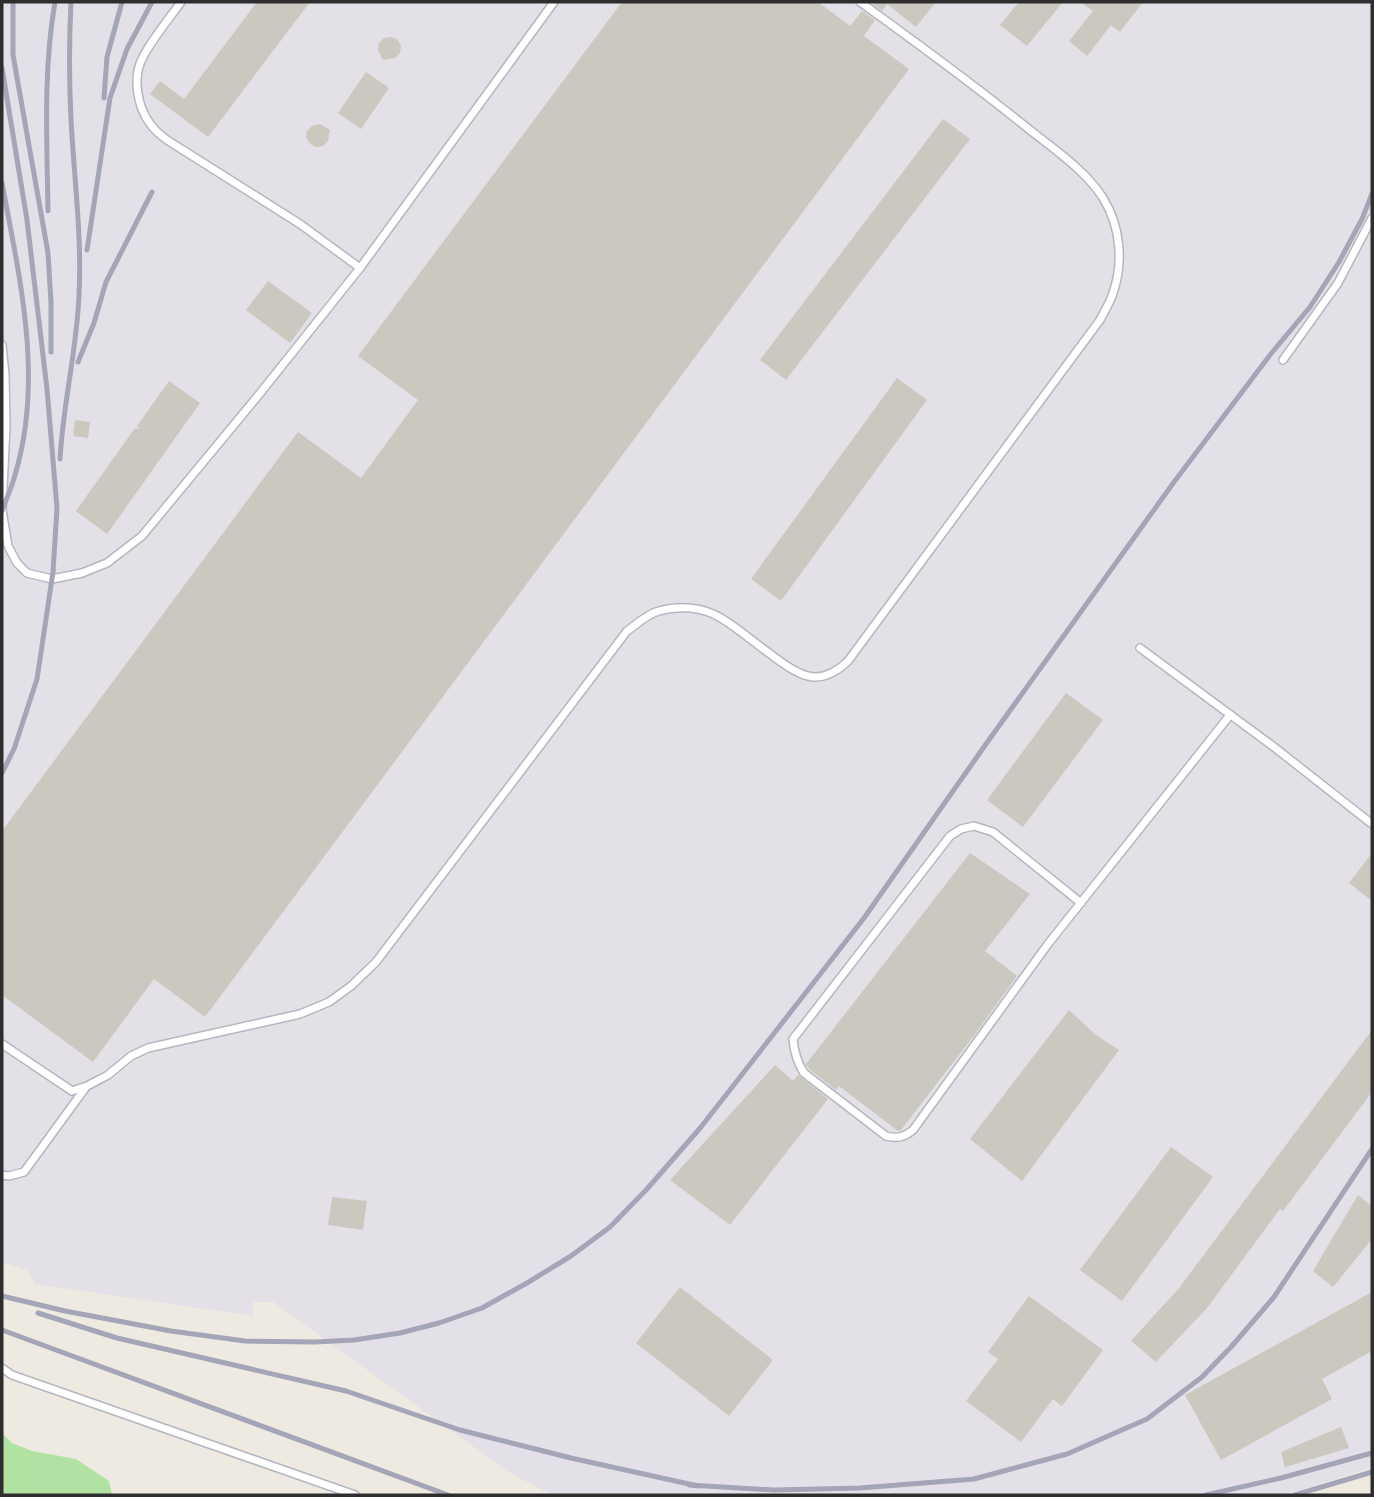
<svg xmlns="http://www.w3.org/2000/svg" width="1374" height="1497" font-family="'Roboto Condensed',sans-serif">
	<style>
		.industrial { fill: #e3e1e7 }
		.green { fill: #b0e2a1 }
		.building { fill: #cac8bf }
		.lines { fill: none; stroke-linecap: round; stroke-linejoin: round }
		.lane-casing { stroke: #b4b6c0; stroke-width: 10 }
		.lane { stroke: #fff; stroke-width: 7 }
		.rail { stroke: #a4a5b7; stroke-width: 5 }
	</style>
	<rect width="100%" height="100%" fill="#eeeae1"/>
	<path class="industrial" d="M 2,2 L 1372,2 L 1372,1467 L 1286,1495 L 553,1495 L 510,1473 L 273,1302 L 253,1302 L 253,1316 L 35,1284 L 27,1270 L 2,1262 Z"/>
	<path class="green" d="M 2,1433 L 12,1443 L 32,1451 L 76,1459 L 109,1481 L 112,1495 L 2,1495 Z"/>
	<g class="building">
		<path d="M 257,2 L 310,2 L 208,137 L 150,94 L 160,81 L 184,99 Z"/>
		<path d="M 622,2 L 818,2 L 850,26 L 862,11 L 875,20 L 864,36 L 909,69 L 205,1017 L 154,979 L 93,1062 L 2,995 L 2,831 L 298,432 L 361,478 L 418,400 L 358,356 Z"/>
		<path d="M 870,2 L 936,2 L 916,27 L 887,4 L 882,11 Z"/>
		<path d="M 1019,2 L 1063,2 L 1027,46 L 1000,25 Z"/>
		<path d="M 1080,2 L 1143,2 L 1120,32 L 1111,25 L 1087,56 L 1069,41 L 1093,11 Z"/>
		<path d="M 391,37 L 398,40 L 401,46 L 400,53 L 395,58 L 383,60 L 378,50 L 379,43 L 384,38 Z"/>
		<path d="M 366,72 L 389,88 L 361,129 L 338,113 Z"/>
		<path d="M 943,119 L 970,139 L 786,380 L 760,360 Z"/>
		<path d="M 320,124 L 330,130 L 328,141 L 323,146 L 316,147 L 310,144 L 306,137 L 307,131 L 312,126 Z"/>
		<path d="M 268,281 L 312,313 L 290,343 L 246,310 Z"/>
		<path d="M 897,378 L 927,400 L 781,601 L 751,579 Z"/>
		<path d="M 169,381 L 200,403 L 107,534 L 76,511 L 135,428 L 141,429 L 137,426 Z"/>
		<path d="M 75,420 L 90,422 L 88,438 L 73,436 Z"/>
		<path d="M 1066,693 L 1103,720 L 1023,827 L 987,800 Z"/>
		<path d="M 970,853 L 1030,894 L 985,951 L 1017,976 L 976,1033 L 901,1130 L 898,1131 L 839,1086 L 836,1090 L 809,1069 L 806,1064 Z"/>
		<path d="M 1372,853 L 1372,901 L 1349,883 Z"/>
		<path d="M 1069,1010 L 1096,1035 L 1119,1050 L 1022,1181 L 970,1139 Z"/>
		<path d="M 1372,1030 L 1372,1092 L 1283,1211 L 1280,1209 L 1207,1308 L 1156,1362 L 1131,1341 L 1179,1288 Z"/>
		<path d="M 775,1065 L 793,1081 L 798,1075 L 828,1099 L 730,1225 L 670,1180 Z"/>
		<path d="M 1171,1147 L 1213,1177 L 1122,1301 L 1080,1270 Z"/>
		<path d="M 1358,1195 L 1372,1206 L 1372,1239 L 1333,1287 L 1313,1271 Z"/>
		<path d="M 332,1197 L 367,1201 L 363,1230 L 328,1225 Z"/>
		<path d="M 680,1287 L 773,1360 L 729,1416 L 636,1343 Z"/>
		<path d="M 1372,1292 L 1372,1351 L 1322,1379 L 1332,1399 L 1221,1460 L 1185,1395 Z"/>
		<path d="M 1029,1296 L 1103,1350 L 1062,1406 L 1053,1399 L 1021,1442 L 966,1401 L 998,1359 L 988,1352 Z"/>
		<path d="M 1341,1427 L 1349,1448 L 1285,1467 L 1281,1452 Z"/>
	</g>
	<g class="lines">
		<g class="lane-casing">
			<g id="lane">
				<path d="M 181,2 C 169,19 152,39 143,57 C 132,77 137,107 151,125 C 155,131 162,136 167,140 L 300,224 L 360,268"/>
				<path d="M 2,345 L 5,375 L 6,426 L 2,510 L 8,546 L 17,563 L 27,573 L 52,579 L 82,573 L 107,563 L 142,536 L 257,397 L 360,268 L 554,2"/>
				<path d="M 1283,360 L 1338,283 L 1372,218"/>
				<path d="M 1140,648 L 1274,747 L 1372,824"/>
				<path d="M 1081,903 L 993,832 L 974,826 L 961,829 L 950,836 L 793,1039 C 794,1052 797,1062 804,1073 L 886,1136 C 898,1139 904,1137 913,1130 L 1048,944 L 1230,715"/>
				<path d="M 2,1044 L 72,1091 L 87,1086 L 108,1075 L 131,1056 L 148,1048 L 300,1014 L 329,1002 L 351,986 L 376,962 L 627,631 C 637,624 647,614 659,611 C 679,605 703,607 721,618 C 739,629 756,644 773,656 C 800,677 820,688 848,661 L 1100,320 C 1104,312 1109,304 1112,296 C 1124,264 1121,227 1103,198 C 1086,171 1055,150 1030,130 C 974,85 917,43 860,2"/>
				<path d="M 2,1175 L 9,1176 L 24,1172 L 86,1087"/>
				<path d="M 2,1368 L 12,1375 L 355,1495"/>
			</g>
		</g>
		<use href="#lane" class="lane"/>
		<g class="rail">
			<path d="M 13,2 L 13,55 L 48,253 L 51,302 L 51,352"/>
			<path d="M 2,68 L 27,220 L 47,389 L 57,508 L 53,572 L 37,679 L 14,749 L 2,773"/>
			<path d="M 104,98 L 107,57 L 122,2"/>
			<path d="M 2,183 C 20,280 44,379 15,475 C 12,487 6,499 2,511"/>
			<path d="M 48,211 C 47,141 43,71 55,2"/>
			<path d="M 87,250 L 110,98 L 127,49 L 152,2"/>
			<path d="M 78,362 L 94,323 L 106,282 L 152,192"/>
			<path d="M 60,459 C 63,404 77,349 79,295 C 82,236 74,177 71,119 C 69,80 69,41 71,2"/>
			<path d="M 2,1296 L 65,1311 L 171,1331 L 245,1341 L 315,1342 L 354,1340 L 400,1333 L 439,1323 L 482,1308 L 527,1283 L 571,1256 L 610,1227 L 647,1189 L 701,1127 L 864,918 L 986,744 L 1174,482 L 1270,355 L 1310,307 L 1339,262 L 1362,219 L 1372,194"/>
			<path d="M 38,1313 L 117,1338 L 346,1391 L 460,1430 L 571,1458 L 698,1486"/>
			<path d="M 2,1330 L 448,1495"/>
			<path d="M 689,1485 L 774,1490 L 860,1488 L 974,1479 L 1067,1454 L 1147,1419 L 1202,1377 L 1231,1347 L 1274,1297 L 1372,1149"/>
			<path d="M 1206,1495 L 1281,1478 L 1372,1453"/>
			<path d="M 1295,1495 L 1372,1472"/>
		</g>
	</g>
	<rect width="1374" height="1497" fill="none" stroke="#2e2e2e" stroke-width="7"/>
</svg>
